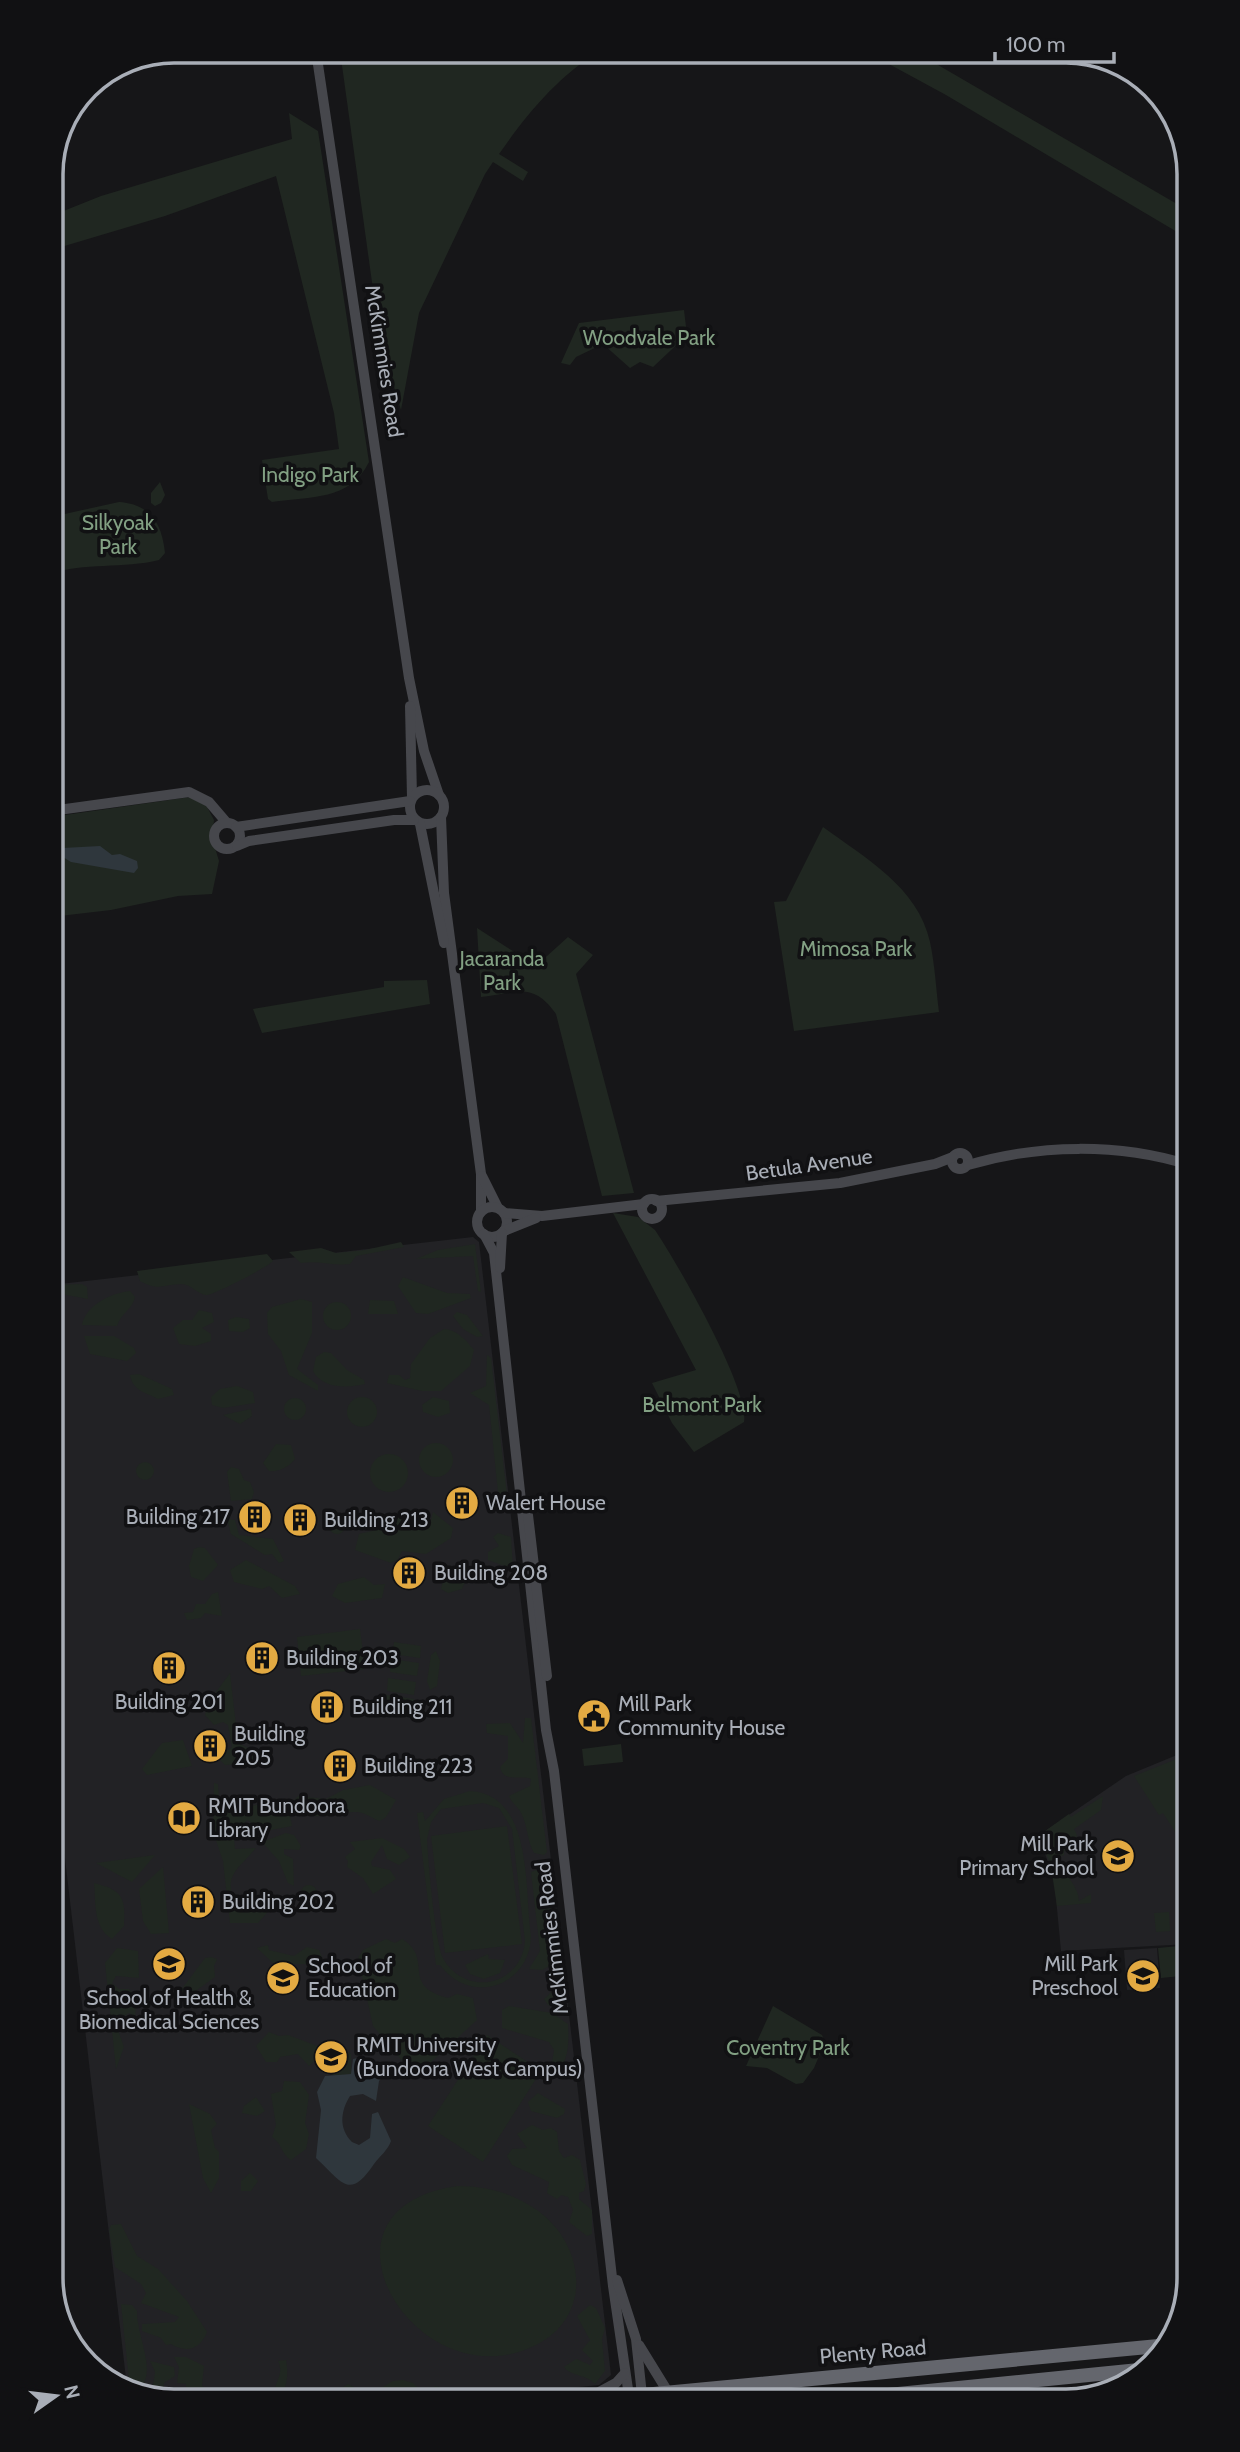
<svg xmlns="http://www.w3.org/2000/svg" width="1240" height="2452" font-family="Cabin,sans-serif">
	<style>
		.built { fill: #222225 }
		.green { fill: #202721; fill-rule: evenodd }
		.water { fill: #2f373d }
		.lines { fill: none; stroke-linecap: round; stroke-linejoin: round }
		.secondary { stroke: #46474c; stroke-width: 10 }
		.highway { stroke: #64666d; stroke-width: 14 }
		.labels { text-anchor: middle; stroke-width: 7; stroke-linejoin: round; paint-order: stroke }
		.park-label { font-size: 21px; fill: #82a083; stroke: #111113 }
		.street-label { font-size: 21px; fill: #a9aeb7; stroke: #111113 }
		.poi-label { font-size: 21px; fill: #a9aeb7; stroke: #111113; text-anchor: start }
		.rim { fill: none; stroke: #a9aeb7; stroke-width: 3.5 }
	</style>
	<rect width="100%" height="100%" fill="#161618"/>
	<g class="built">
		<path d="M 473,1237 L 479,1242 L 611,2375 L 599,2385 L 442,2401 L 167,2401 L 127,2387 L 51,1739 L 51,1285 Z"/>
		<path d="M 1189,1750 L 1189,1944 L 1061,1951 L 1054,1877 L 1038,1836 L 1126,1776 Z"/>
		<path d="M 1157,1948 L 1160,1988 L 1127,1990 L 1124,1950 Z"/>
	</g>
	<g class="green">
		<path d="M 340,51 L 600,51 C 558,76 527,114 499,154 L 528,172 L 523,181 L 493,162 L 485,174 L 419,313 L 401,410 L 380,340 Z"/>
		<path d="M 865,51 L 914,51 L 1189,211 L 1189,239 L 946,95 Z"/>
		<path d="M 289,113 L 318,131 L 369,462 C 350,501 311,496 272,502 L 268,499 L 262,460 L 339,449 L 334,413 L 276,176 L 165,216 L 51,250 L 51,216 L 101,196 L 292,139 Z"/>
		<path d="M 684,310 L 687,335 L 653,367 L 640,362 L 630,368 L 603,344 L 576,357 L 570,365 L 561,363 L 579,323 Z"/>
		<path d="M 160,482 L 165,495 L 161,503 L 155,506 L 151,503 L 151,493 Z"/>
		<path d="M 119,502 C 150,504 162,523 165,553 L 159,560 C 124,569 83,562 51,574 L 51,517 Z"/>
		<path d="M 190,797 L 206,805 L 214,820 L 212,838 L 219,861 L 212,894 L 178,896 L 111,910 L 51,917 L 51,817 Z"/>
		<path d="M 823,827 C 865,858 918,887 930,942 C 935,965 936,989 939,1012 L 794,1031 L 774,902 L 786,901 Z"/>
		<path d="M 477,928 L 536,966 L 568,937 L 593,955 L 576,974 L 634,1193 L 602,1196 L 556,1014 C 533,981 516,993 481,997 Z"/>
		<path d="M 427,980 L 430,1004 L 262,1033 L 253,1009 L 384,987 L 384,981 Z"/>
		<path d="M 613,1213 L 638,1217 L 655,1230 C 676,1261 750,1389 744,1422 L 694,1452 L 672,1423 L 652,1383 L 696,1370 Z"/>
		<path d="M 401,1242 L 404,1247 L 356,1256 L 350,1264 C 333,1266 318,1260 301,1263 L 289,1252 L 321,1248 L 336,1253 L 365,1250 Z"/>
		<path d="M 475,1244 L 481,1292 L 478,1291 L 473,1256 L 416,1259 L 438,1250 Z"/>
		<path d="M 267,1254 L 273,1261 C 268,1267 211,1296 206,1295 C 197,1294 191,1284 181,1284 C 162,1285 158,1291 140,1281 L 137,1271 Z"/>
		<path d="M 403,1277 L 447,1293 L 470,1294 L 471,1298 L 428,1314 L 416,1313 L 398,1286 Z"/>
		<path d="M 51,1279 L 55,1285 L 82,1284 L 87,1287 L 88,1299 L 51,1292 Z"/>
		<path d="M 130,1291 L 135,1297 C 132,1310 121,1313 117,1326 L 82,1325 C 86,1305 111,1293 130,1291 Z"/>
		<path d="M 301,1299 L 312,1302 L 312,1333 L 297,1369 L 318,1385 L 318,1391 L 289,1375 L 281,1351 L 268,1334 L 267,1313 L 272,1307 Z"/>
		<path d="M 370,1300 L 394,1301 L 398,1314 L 368,1314 Z"/>
		<circle cx="337" cy="1316" r="14"/>
		<path d="M 199,1310 L 212,1313 L 214,1322 L 202,1328 L 211,1334 L 211,1341 L 195,1346 L 179,1344 L 173,1328 L 183,1320 L 192,1320 Z"/>
		<path d="M 457,1312 L 467,1315 L 483,1336 L 477,1337 L 463,1329 L 453,1316 Z"/>
		<path d="M 236,1317 L 249,1319 L 250,1328 L 243,1332 L 229,1331 L 228,1320 Z"/>
		<path d="M 444,1329 C 456,1329 466,1340 474,1350 L 470,1366 L 441,1391 L 422,1391 L 387,1383 L 389,1375 L 399,1375 L 405,1380 L 410,1378 L 411,1364 L 430,1338 Z"/>
		<path d="M 84,1336 L 114,1336 L 134,1348 L 136,1353 L 127,1361 L 90,1354 Z"/>
		<path d="M 331,1353 L 347,1370 L 364,1380 L 365,1384 C 348,1388 322,1389 313,1371 L 316,1357 L 324,1352 Z"/>
		<path d="M 487,1355 L 491,1358 L 508,1504 L 504,1507 L 499,1502 L 489,1405 L 470,1393 L 486,1386 Z"/>
		<path d="M 139,1374 L 172,1389 L 174,1395 L 158,1399 C 145,1392 133,1391 130,1375 Z"/>
		<path d="M 237,1386 L 253,1392 L 255,1403 L 223,1408 L 212,1405 L 211,1397 L 220,1389 Z"/>
		<circle cx="362" cy="1412" r="15"/>
		<path d="M 433,1397 L 449,1401 L 450,1413 L 438,1417 L 423,1412 L 422,1405 Z"/>
		<circle cx="295" cy="1409" r="11"/>
		<path d="M 251,1409 L 252,1416 L 240,1424 L 223,1415 Z"/>
		<circle cx="436" cy="1460" r="17"/>
		<path d="M 276,1444 L 291,1445 L 295,1459 C 289,1467 279,1472 269,1471 L 263,1463 Z"/>
		<circle cx="389" cy="1473" r="19"/>
		<circle cx="145" cy="1471" r="9"/>
		<path d="M 231,1467 L 239,1469 L 244,1480 L 250,1482 L 254,1492 L 252,1499 L 231,1501 L 227,1472 Z"/>
		<path d="M 407,1509 L 419,1513 L 426,1521 L 431,1520 L 433,1512 L 453,1528 L 451,1538 L 426,1554 L 402,1551 L 398,1559 L 391,1563 L 355,1550 L 359,1534 L 388,1527 L 394,1515 Z"/>
		<circle cx="337" cy="1526" r="8"/>
		<path d="M 227,1519 L 235,1520 L 239,1535 L 273,1539 L 284,1561 L 279,1563 L 272,1554 L 265,1555 L 231,1534 Z"/>
		<path d="M 498,1533 L 511,1537 L 513,1569 L 488,1560 L 488,1552 L 499,1546 L 493,1537 Z"/>
		<path d="M 199,1547 L 205,1548 L 218,1565 L 203,1581 L 191,1577 L 189,1566 L 194,1549 Z"/>
		<path d="M 246,1560 L 295,1586 L 300,1594 L 282,1598 L 269,1586 L 262,1589 L 234,1582 L 230,1570 Z"/>
		<path d="M 456,1576 L 466,1580 L 462,1589 L 448,1593 L 441,1589 L 443,1580 Z"/>
		<path d="M 364,1577 L 374,1585 L 385,1584 L 382,1598 L 345,1603 L 332,1596 L 338,1584 Z"/>
		<path d="M 218,1592 L 222,1616 L 205,1613 L 201,1618 L 187,1620 L 184,1613 L 193,1612 L 196,1604 L 205,1604 L 212,1594 Z"/>
		<path d="M 360,1629 L 365,1669 L 301,1676 L 297,1637 Z"/>
		<path d="M 394,1642 L 421,1646 L 420,1658 L 392,1654 Z"/>
		<path d="M 436,1651 L 440,1661 L 437,1686 L 430,1690 L 427,1681 L 431,1655 Z"/>
		<path d="M 391,1659 L 419,1663 L 417,1676 L 390,1672 Z"/>
		<path d="M 230,1673 L 238,1743 L 254,1751 L 262,1751 L 262,1758 L 252,1763 L 225,1765 L 220,1760 L 221,1754 L 232,1747 L 228,1725 L 223,1722 L 214,1725 L 205,1715 C 209,1697 220,1688 230,1673 Z"/>
		<path d="M 388,1678 L 416,1682 L 414,1695 L 387,1691 Z"/>
		<path d="M 386,1695 L 414,1699 L 412,1712 L 384,1708 Z"/>
		<path d="M 525,1718 L 531,1718 L 547,1852 L 544,1855 L 534,1853 C 527,1840 528,1828 522,1815 C 519,1807 512,1804 509,1796 L 530,1786 L 531,1779 C 520,1774 504,1784 500,1767 L 508,1759 L 508,1736 L 487,1733 L 486,1724 L 510,1723 L 523,1743 Z"/>
		<path d="M 183,1740 L 192,1766 L 147,1775 L 142,1769 L 162,1743 Z"/>
		<path d="M 621,1744 L 623,1762 L 584,1766 L 582,1749 Z"/>
		<path d="M 1189,1754 L 1189,1838 L 1188,1838 L 1187,1829 L 1176,1833 L 1163,1813 L 1159,1815 L 1134,1776 Z"/>
		<path d="M 214,1783 L 218,1784 L 219,1799 L 231,1814 C 248,1808 273,1794 289,1810 L 292,1826 L 266,1831 L 247,1820 L 234,1837 L 235,1849 L 256,1848 C 241,1867 221,1875 236,1905 L 241,1908 L 273,1906 L 258,1923 L 230,1923 L 223,1861 L 213,1831 Z"/>
		<path d="M 370,1785 L 396,1800 L 386,1817 L 380,1821 C 371,1818 364,1811 354,1812 C 335,1812 303,1826 291,1803 L 298,1796 L 326,1799 L 343,1790 Z"/>
		<path d="M 470,1791 C 534,1795 524,1889 531,1936 C 530,1987 470,2006 440,1965 L 436,1965 L 417,1813 L 423,1812 L 425,1821 L 444,1799 ZM 483,1803 L 499,1808 L 512,1829 L 525,1941 C 524,1957 515,1972 499,1979 C 478,1988 453,1978 443,1958 C 435,1941 428,1861 427,1839 L 431,1822 L 441,1809 Z"/>
		<path d="M 1103,1796 L 1101,1810 L 1074,1829 L 1077,1835 L 1073,1850 L 1064,1851 L 1064,1855 L 1055,1857 L 1050,1863 L 1038,1836 L 1069,1814 L 1071,1817 Z"/>
		<path d="M 507,1826 L 522,1944 L 445,1953 L 431,1836 Z"/>
		<path d="M 286,1833 L 294,1835 L 301,1846 L 299,1850 L 284,1849 L 284,1854 L 293,1859 L 294,1886 L 288,1883 L 279,1861 L 262,1842 Z"/>
		<path d="M 382,1838 L 404,1849 L 410,1857 L 399,1865 L 387,1859 L 382,1845 L 371,1862 L 372,1866 L 390,1870 L 396,1879 L 373,1894 L 363,1878 L 347,1867 L 348,1861 L 345,1857 L 355,1849 L 350,1842 Z"/>
		<path d="M 155,1855 L 132,1882 L 96,1863 Z"/>
		<path d="M 1059,1860 C 1064,1876 1078,1884 1079,1901 L 1091,1894 L 1091,1903 L 1057,1906 L 1051,1867 Z"/>
		<path d="M 163,1867 L 169,1933 L 151,1934 L 143,1921 L 139,1889 Z"/>
		<path d="M 541,1868 L 548,1870 L 550,1875 L 557,1950 L 553,1964 L 542,1970 L 529,1969 L 540,1951 L 531,1872 Z"/>
		<path d="M 94,1883 C 122,1890 126,1897 124,1926 L 112,1939 C 93,1927 96,1904 94,1883 Z"/>
		<circle cx="309" cy="1893" r="8"/>
		<path d="M 1169,1912 L 1170,1931 L 1156,1932 L 1154,1913 Z"/>
		<path d="M 386,1939 L 395,1943 L 402,1939 C 435,1959 399,1985 448,1998 L 457,1994 L 473,1998 L 477,2020 L 430,2063 L 415,2067 L 405,2064 L 373,2026 L 358,1958 L 363,1950 Z"/>
		<path d="M 268,1945 L 269,1950 L 294,1956 L 307,1947 L 319,1950 L 326,1967 L 322,1969 L 305,1964 L 274,1964 L 257,1948 Z"/>
		<path d="M 1179,1946 L 1181,1976 L 1161,1978 L 1158,1948 Z"/>
		<path d="M 117,1948 L 138,1951 L 139,1978 L 116,1976 L 112,1983 L 119,1989 L 129,1989 L 137,1998 L 135,2017 L 129,2013 L 115,2022 L 124,2047 L 116,2069 L 105,1963 Z"/>
		<path d="M 488,1954 L 489,1959 L 505,1960 L 500,1973 L 484,1979 L 470,1974 L 465,1965 Z"/>
		<path d="M 211,1957 L 217,1959 L 214,1966 L 215,1977 L 187,1997 L 181,1990 L 205,1958 Z"/>
		<path d="M 1149,1967 L 1156,1967 L 1159,1987 L 1134,1988 L 1139,1972 Z"/>
		<path d="M 559,1985 L 567,1988 L 557,2009 L 548,2005 L 544,1999 Z"/>
		<path d="M 509,2006 L 552,2013 L 568,2024 C 569,2042 569,2061 556,2075 L 552,2062 L 554,2050 L 549,2042 L 502,2028 L 502,2010 Z"/>
		<path d="M 773,2006 L 822,2035 L 825,2042 L 814,2068 L 803,2083 L 796,2084 L 767,2068 L 746,2066 Z"/>
		<path d="M 269,2032 L 279,2036 L 288,2035 L 320,2047 L 320,2055 L 309,2066 L 298,2054 L 280,2057 L 277,2062 L 266,2062 L 256,2046 Z"/>
		<path d="M 487,2035 L 541,2071 L 483,2162 L 428,2126 Z"/>
		<path d="M 338,2046 L 351,2054 L 351,2074 L 335,2076 L 323,2070 L 331,2049 Z"/>
		<path d="M 284,2081 L 300,2082 L 309,2095 L 305,2123 L 309,2134 L 306,2149 L 291,2160 C 281,2154 282,2143 272,2137 L 276,2125 L 271,2094 L 282,2091 Z"/>
		<path d="M 538,2093 L 565,2109 L 564,2114 L 557,2118 L 531,2111 L 528,2102 Z"/>
		<path d="M 256,2097 L 265,2111 L 257,2116 L 242,2113 L 244,2106 Z"/>
		<path d="M 189,2104 L 210,2114 L 217,2124 L 211,2130 L 215,2148 L 219,2152 L 219,2178 L 211,2193 L 203,2178 Z"/>
		<path d="M 532,2125 L 543,2130 L 551,2128 L 557,2132 L 559,2151 L 564,2158 L 572,2155 L 580,2160 L 586,2184 L 584,2191 L 579,2193 L 579,2199 L 592,2210 L 592,2234 L 587,2236 L 569,2222 L 573,2210 L 568,2197 L 561,2195 L 557,2199 L 547,2193 L 549,2182 L 512,2165 L 507,2156 L 512,2149 L 527,2148 L 517,2134 Z"/>
		<path d="M 250,2173 L 258,2181 L 251,2191 L 241,2191 L 241,2181 Z"/>
		<path d="M 457,2186 C 486,2186 513,2193 537,2210 C 585,2244 594,2316 536,2345 C 418,2405 297,2209 457,2186 Z"/>
		<path d="M 121,2224 L 137,2256 L 158,2269 L 187,2301 L 207,2332 C 200,2350 186,2353 171,2344 L 166,2345 L 161,2338 L 142,2331 L 142,2324 L 175,2322 L 179,2317 L 141,2303 L 146,2293 L 141,2284 L 115,2267 L 109,2230 L 111,2225 Z"/>
		<path d="M 121,2304 L 132,2305 L 137,2311 C 136,2335 159,2374 138,2391 L 130,2389 Z"/>
		<path d="M 590,2305 L 596,2308 L 605,2328 L 602,2339 L 605,2371 L 595,2384 C 586,2374 572,2377 564,2367 L 576,2359 L 590,2365 L 593,2361 L 582,2350 L 590,2340 L 577,2316 Z"/>
		<path d="M 174,2357 L 186,2357 L 204,2366 L 202,2386 L 216,2397 L 225,2391 L 228,2398 L 224,2401 L 167,2401 L 161,2399 L 186,2395 L 186,2384 L 177,2383 L 179,2367 Z"/>
		<path d="M 286,2360 C 289,2376 287,2390 276,2401 L 255,2401 L 275,2394 C 273,2383 285,2375 278,2361 Z"/>
		<path d="M 150,2361 L 174,2367 L 175,2376 L 164,2383 L 163,2395 L 155,2397 L 152,2392 L 155,2372 Z"/>
		<path d="M 403,2380 L 413,2383 L 423,2393 C 412,2403 400,2401 388,2395 L 377,2401 L 373,2393 L 393,2381 Z"/>
		<path d="M 348,2384 L 363,2392 L 358,2397 L 350,2398 L 337,2391 Z"/>
		<path d="M 435,2386 L 453,2391 L 452,2395 L 444,2398 L 430,2394 Z"/>
	</g>
	<g class="water">
		<path d="M 100,846 L 112,855 L 120,854 L 137,861 L 138,868 L 134,873 L 71,862 L 63,857 L 63,848 Z"/>
		<path d="M 362,2057 L 374,2060 L 387,2072 L 379,2081 L 376,2101 L 363,2094 L 350,2096 C 340,2112 339,2129 352,2142 L 359,2145 L 370,2138 L 372,2114 L 378,2112 L 391,2141 C 388,2150 380,2156 374,2164 C 349,2201 342,2182 316,2158 L 321,2110 L 317,2092 L 325,2076 L 351,2074 L 353,2059 Z"/>
	</g>
	<g class="lines">
		<g class="secondary">
			<path d="M 316,51 L 409,678 L 424,751 L 439,795"/>
			<path d="M 410,706 L 412,797"/>
			<circle cx="427" cy="807" r="17"/>
			<path d="M 51,811 L 189,792 L 209,802 L 227,823"/>
			<path d="M 441,817 L 444,893 L 481,1174 L 481,1212"/>
			<circle cx="227" cy="836" r="13"/>
			<path d="M 420,824 L 444,943"/>
			<path d="M 236,827 L 410,801"/>
			<path d="M 237,846 L 249,841 L 394,820 L 414,820"/>
			<circle cx="960" cy="1161" r="8"/>
			<path d="M 968,1165 C 1039,1144 1119,1143 1189,1165"/>
			<path d="M 482,1176 L 498,1208"/>
			<circle cx="652" cy="1209" r="10"/>
			<path d="M 656,1201 L 840,1183 L 935,1164 L 953,1157"/>
			<circle cx="492" cy="1222" r="15"/>
			<path d="M 504,1213 L 542,1216 L 644,1204"/>
			<path d="M 504,1231 L 536,1218"/>
			<path d="M 484,1234 L 494,1253 L 546,1730 L 554,1771 L 613,2286 L 629,2396"/>
			<path d="M 500,1268 L 502,1233"/>
			<path d="M 528,1515 L 547,1676"/>
			<path d="M 617,2280 L 636,2339 L 642,2395"/>
			<path d="M 58,2313 L 63,2328"/>
			<path d="M 639,2345 L 668,2392"/>
			<path d="M 590,2397 L 616,2383 L 625,2373"/>
		</g>
		<g class="highway">
			<path d="M 580,2401 L 1169,2345"/>
			<path d="M 828,2401 L 1139,2370"/>
		</g>
	</g>
	<defs>
		<g id="building-disc" transform="scale(1.75)"><circle r="9.5" fill="#e3aa42" stroke="#111113"/><path d="M-4-6H4V6H1V3H-1V6H-4ZM-2.5-4.3h1.7v1.8h-1.7ZM.8-4.3h1.7v1.8H.8ZM-2.5-1h1.7V.8h-1.7ZM.8-1h1.7V.8H.8Z" fill="#111"/></g>
		<g id="civic-disc" transform="scale(1.75)"><circle r="9.5" fill="#e3aa42" stroke="#111113"/><path d="M-.6-6.5H3V-4.5H.6V-3L4-1V1h2V6H-6V1h2V-1L-.6-3ZM-1.2 2.5V6h2.4V2.5Z" fill="#111"/></g>
		<g id="library-disc" transform="scale(1.75)"><circle r="9.5" fill="#e3aa42" stroke="#111113"/><path d="M-6-4Q-3-5.5-.7-3.5V5Q-3 3-6 4ZM6-4Q3-5.5 .7-3.5V5Q3 3 6 4Z" fill="#111"/></g>
		<g id="school-disc" transform="scale(1.75)"><circle r="9.5" fill="#e3aa42" stroke="#111113"/><path d="M0-5L7-2L0 1L-7-2ZM-4 1L0 2.5L4 1V4Q0 6-4 4Z" fill="#111"/></g>
		<g id="university-disc" transform="scale(1.75)"><circle r="9.5" fill="#e3aa42" stroke="#111113"/><path d="M0-5L7-2L0 1L-7-2ZM-4 1L0 2.5L4 1V4Q0 6-4 4Z" fill="#111"/></g>
	</defs>
	<g fill-rule="evenodd">
		<use href="#building-disc" x="462" y="1503"/>
		<use href="#building-disc" x="255" y="1517"/>
		<use href="#building-disc" x="300" y="1520"/>
		<use href="#building-disc" x="409" y="1573"/>
		<use href="#building-disc" x="262" y="1658"/>
		<use href="#building-disc" x="169" y="1668"/>
		<use href="#building-disc" x="327" y="1707"/>
		<use href="#civic-disc" x="594" y="1716"/>
		<use href="#building-disc" x="210" y="1746"/>
		<use href="#building-disc" x="340" y="1766"/>
		<use href="#library-disc" x="184" y="1818"/>
		<use href="#school-disc" x="1118" y="1856"/>
		<use href="#building-disc" x="198" y="1902"/>
		<use href="#university-disc" x="169" y="1964"/>
		<use href="#school-disc" x="1143" y="1976"/>
		<use href="#university-disc" x="283" y="1978"/>
		<use href="#university-disc" x="331" y="2057"/>
	</g>
	<g class="labels">
		<g class="park-label">
			<text x="649" y="345">Woodvale Park</text>
			<text x="310" y="482">Indigo Park</text>
			<text x="118" y="530">Silkyoak<tspan x="118" dy="24">Park</tspan></text>
			<text x="856" y="956">Mimosa Park</text>
			<text x="502" y="966">Jacaranda<tspan x="502" dy="24">Park</tspan></text>
			<text x="702" y="1412">Belmont Park</text>
			<text x="788" y="2055">Coventry Park</text>
		</g>
		<g class="street-label">
			<text transform="translate(384 361) rotate(81)" y="7">McKimmies Road</text>
			<text transform="translate(809 1165) rotate(-8)" y="7">Betula Avenue</text>
			<text transform="translate(552 1938) rotate(-97)" y="7">McKimmies Road</text>
			<text transform="translate(873 2352) rotate(-5)" y="7">Plenty Road</text>
		</g>
		<g class="poi-label">
			<text x="486" y="1510">Walert House</text>
			<text x="230" y="1524" text-anchor="end">Building 217</text>
			<text x="324" y="1527">Building 213</text>
			<text x="434" y="1580">Building 208</text>
			<text x="286" y="1665">Building 203</text>
			<text x="169" y="1709" text-anchor="middle">Building 201</text>
			<text x="618" y="1711">Mill Park<tspan x="618" dy="24">Community House</tspan></text>
			<text x="352" y="1714">Building 211</text>
			<text x="234" y="1741">Building<tspan x="234" dy="24">205</tspan></text>
			<text x="364" y="1773">Building 223</text>
			<text x="208" y="1813">RMIT Bundoora<tspan x="208" dy="24">Library</tspan></text>
			<text x="1094" y="1851" text-anchor="end">Mill Park<tspan x="1094" dy="24">Primary School</tspan></text>
			<text x="222" y="1909">Building 202</text>
			<text x="1118" y="1971" text-anchor="end">Mill Park<tspan x="1118" dy="24">Preschool</tspan></text>
			<text x="308" y="1973">School of<tspan x="308" dy="24">Education</tspan></text>
			<text x="169" y="2005" text-anchor="middle">School of Health &amp;<tspan x="169" dy="24">Biomedical Sciences</tspan></text>
			<text x="356" y="2052">RMIT University<tspan x="356" dy="24">(Bundoora West Campus)</tspan></text>
		</g>
	</g>
	<path d="M0 0H1240V2452H0ZM174 63H1066A111 111 0 0 1 1177 174V2278A111 111 0 0 1 1066 2389H174A111 111 0 0 1 63 2278V174A111 111 0 0 1 174 63Z" fill="#111113" fill-rule="evenodd"/>
	<path class="rim" d="M174 63H1066A111 111 0 0 1 1177 174V2278A111 111 0 0 1 1066 2389H174A111 111 0 0 1 63 2278V174A111 111 0 0 1 174 63Z"/>
	<g transform="translate(56 2396) rotate(76)" stroke="#111113" stroke-width="5" paint-order="stroke">
	<path d="M0-5L12 26L0 18L-12 26Z" fill="#a9aeb7"/>
	<text y="-10" font-size="19" font-weight="bold" text-anchor="middle" fill="#a9aeb7">N</text>
	</g>
	<path d="M995 52v10h119v-10" fill="none" stroke="#a9aeb7" stroke-width="3.5"/>
	<text x="1006" y="52" font-size="21" fill="#a9aeb7" stroke="#111113" stroke-width="5" paint-order="stroke">100 m</text>
</svg>
